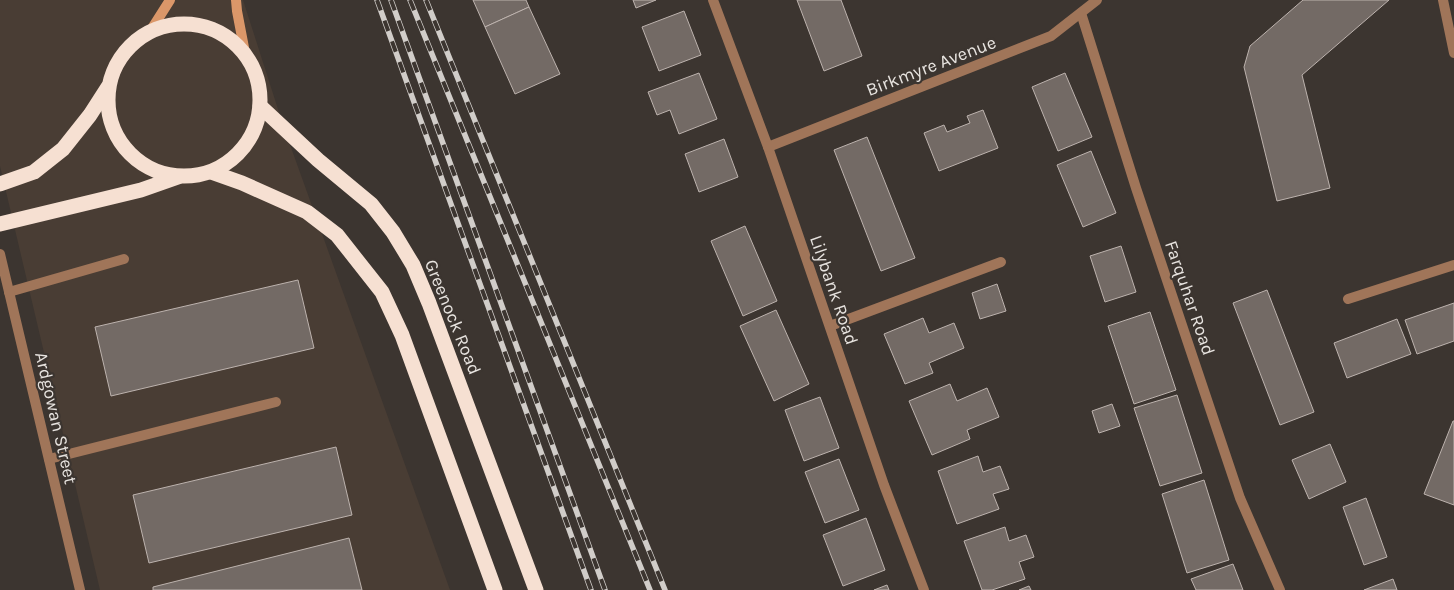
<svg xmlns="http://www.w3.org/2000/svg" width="1454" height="590" font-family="Karla,sans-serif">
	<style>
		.built { fill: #493d34 }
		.building { fill: #736a65; stroke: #bdb3ae }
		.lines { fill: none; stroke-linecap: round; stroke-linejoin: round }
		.lane { stroke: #a07559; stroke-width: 10 }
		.street { stroke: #a07559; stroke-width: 10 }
		.secondary { stroke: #db9769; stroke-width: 10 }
		.highway { stroke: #f6e0d2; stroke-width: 15 }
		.rail-casing { stroke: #d1cdc9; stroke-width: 5.5 }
		.rail { stroke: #3c3530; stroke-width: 4; stroke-dasharray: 11; stroke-linecap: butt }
		.labels { text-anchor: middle; stroke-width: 4.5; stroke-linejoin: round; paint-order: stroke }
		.street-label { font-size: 18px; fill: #e8e4e0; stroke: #3c3530 }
	</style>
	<rect width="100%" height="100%" fill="#3c3530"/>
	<path class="built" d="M 0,0 L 243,0 L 284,128 L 450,590 L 100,590 L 0,166 Z"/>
	<g class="building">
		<path d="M 473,0 L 526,0 L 529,7 L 485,27 Z"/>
		<path d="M 633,0 L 656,0 L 636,8 Z"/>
		<path d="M 797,0 L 841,0 L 862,56 L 824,71 Z"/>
		<path d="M 1303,0 L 1389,0 L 1302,75 L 1330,188 L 1277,201 L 1244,67 L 1250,46 Z"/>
		<path d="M 529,7 L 560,74 L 515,94 L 485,27 Z"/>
		<path d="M 684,11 L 701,55 L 659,71 L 642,27 Z"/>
		<path d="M 699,73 L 717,119 L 679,134 L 670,110 L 657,115 L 648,92 Z"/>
		<path d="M 1065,73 L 1092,137 L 1058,151 L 1032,87 Z"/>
		<path d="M 983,110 L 998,148 L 939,171 L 924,133 L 944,125 L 947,132 L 970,123 L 967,116 Z"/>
		<path d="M 867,137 L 915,258 L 881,271 L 834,150 Z"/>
		<path d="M 724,139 L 738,177 L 699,192 L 685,154 Z"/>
		<path d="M 1091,151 L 1116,213 L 1083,227 L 1057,165 Z"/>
		<path d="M 745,226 L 777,301 L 743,316 L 711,241 Z"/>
		<path d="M 1121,246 L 1136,292 L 1105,302 L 1090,256 Z"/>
		<path d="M 298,280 L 314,348 L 111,396 L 95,327 Z"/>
		<path d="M 997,284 L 1006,311 L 980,319 L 972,293 Z"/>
		<path d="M 1267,290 L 1314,412 L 1280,425 L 1233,303 Z"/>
		<path d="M 1454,303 L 1454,341 L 1417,354 L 1405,320 Z"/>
		<path d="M 776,310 L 809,384 L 774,401 L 740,326 Z"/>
		<path d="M 1150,312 L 1176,390 L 1134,404 L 1108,326 Z"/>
		<path d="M 923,318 L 929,333 L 954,323 L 964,348 L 929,363 L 933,373 L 905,384 L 884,334 Z"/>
		<path d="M 1397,319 L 1411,354 L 1347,378 L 1334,343 Z"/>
		<path d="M 950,384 L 957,401 L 987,388 L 999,417 L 967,430 L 970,439 L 932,455 L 909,401 Z"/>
		<path d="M 1177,395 L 1202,473 L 1160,486 L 1134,408 Z"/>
		<path d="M 820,397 L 839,448 L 804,461 L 785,410 Z"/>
		<path d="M 1112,404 L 1120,426 L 1099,433 L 1092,411 Z"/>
		<path d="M 1453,421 L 1454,421 L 1454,505 L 1424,494 Z"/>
		<path d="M 1330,444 L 1346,482 L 1309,499 L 1292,460 Z"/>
		<path d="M 336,447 L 352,515 L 149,563 L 133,495 Z"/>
		<path d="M 978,456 L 983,472 L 1000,466 L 1009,489 L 993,494 L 999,509 L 957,524 L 938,471 Z"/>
		<path d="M 839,459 L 859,510 L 825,523 L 805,472 Z"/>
		<path d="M 1204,480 L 1229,560 L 1187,573 L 1162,494 Z"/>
		<path d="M 1366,498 L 1387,557 L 1364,565 L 1343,507 Z"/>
		<path d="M 866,518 L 885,570 L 843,586 L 823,535 Z"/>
		<path d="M 1005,527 L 1009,541 L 1026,535 L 1034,557 L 1019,562 L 1025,579 L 992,590 L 982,590 L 964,541 Z"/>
		<path d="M 349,538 L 362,590 L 153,590 L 153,587 Z"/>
		<path d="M 1233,564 L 1243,590 L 1196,590 L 1191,579 Z"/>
		<path d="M 1393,579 L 1397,590 L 1364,590 Z"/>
		<path d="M 887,585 L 889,590 L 874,590 Z"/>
		<path d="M 1029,586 L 1031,590 L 1019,590 Z"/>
	</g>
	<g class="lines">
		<g class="lane">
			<path d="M 9,292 L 124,259"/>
			<path d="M 1348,299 L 1454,265"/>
			<path d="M 830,326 L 1001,262"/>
			<path d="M 49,459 L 276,402"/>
		</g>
		<g class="street">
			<path d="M 713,0 L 768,147 L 884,485 L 924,590"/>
			<path d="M 1443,0 L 1454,53"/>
			<path d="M 1081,13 L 1136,188 L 1240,498 L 1280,590"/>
			<path d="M 768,147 L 1051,36 L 1097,0"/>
			<path d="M 0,254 L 80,590"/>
		</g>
		<g class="secondary">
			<path d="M 236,0 L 237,11 L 245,53"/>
			<path d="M 151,30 L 170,0"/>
		</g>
		<g class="highway">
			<circle cx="184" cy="100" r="76"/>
			<path d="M 260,106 L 318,160 L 371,204 L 393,232 L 413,265 L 429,303 L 536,590"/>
			<path d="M 211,172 L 242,183 L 307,212 L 337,235 L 382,292 L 402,335 L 495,590"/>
			<path d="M 0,184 L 34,172 L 63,149 L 90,115 L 108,87"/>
			<path d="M 0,224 L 141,190 L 178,177"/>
		</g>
		<g class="rail-casing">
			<g id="rail">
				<path d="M 377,0 L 591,590"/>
				<path d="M 391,0 L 605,590"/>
				<path d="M 410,0 L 650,590"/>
				<path d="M 426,0 L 665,590"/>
			</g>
		</g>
		<use href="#rail" class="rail"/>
	</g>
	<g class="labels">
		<g class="street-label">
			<text transform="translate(931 66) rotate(-21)" y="6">Birkmyre Avenue</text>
			<text transform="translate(834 290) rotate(71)" y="6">Lilybank Road</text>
			<text transform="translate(1190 298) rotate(71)" y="6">Farquhar Road</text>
			<text transform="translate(453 317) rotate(68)" y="6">Greenock Road</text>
			<text transform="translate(56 418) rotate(77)" y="6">Ardgowan Street</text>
		</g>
	</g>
</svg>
